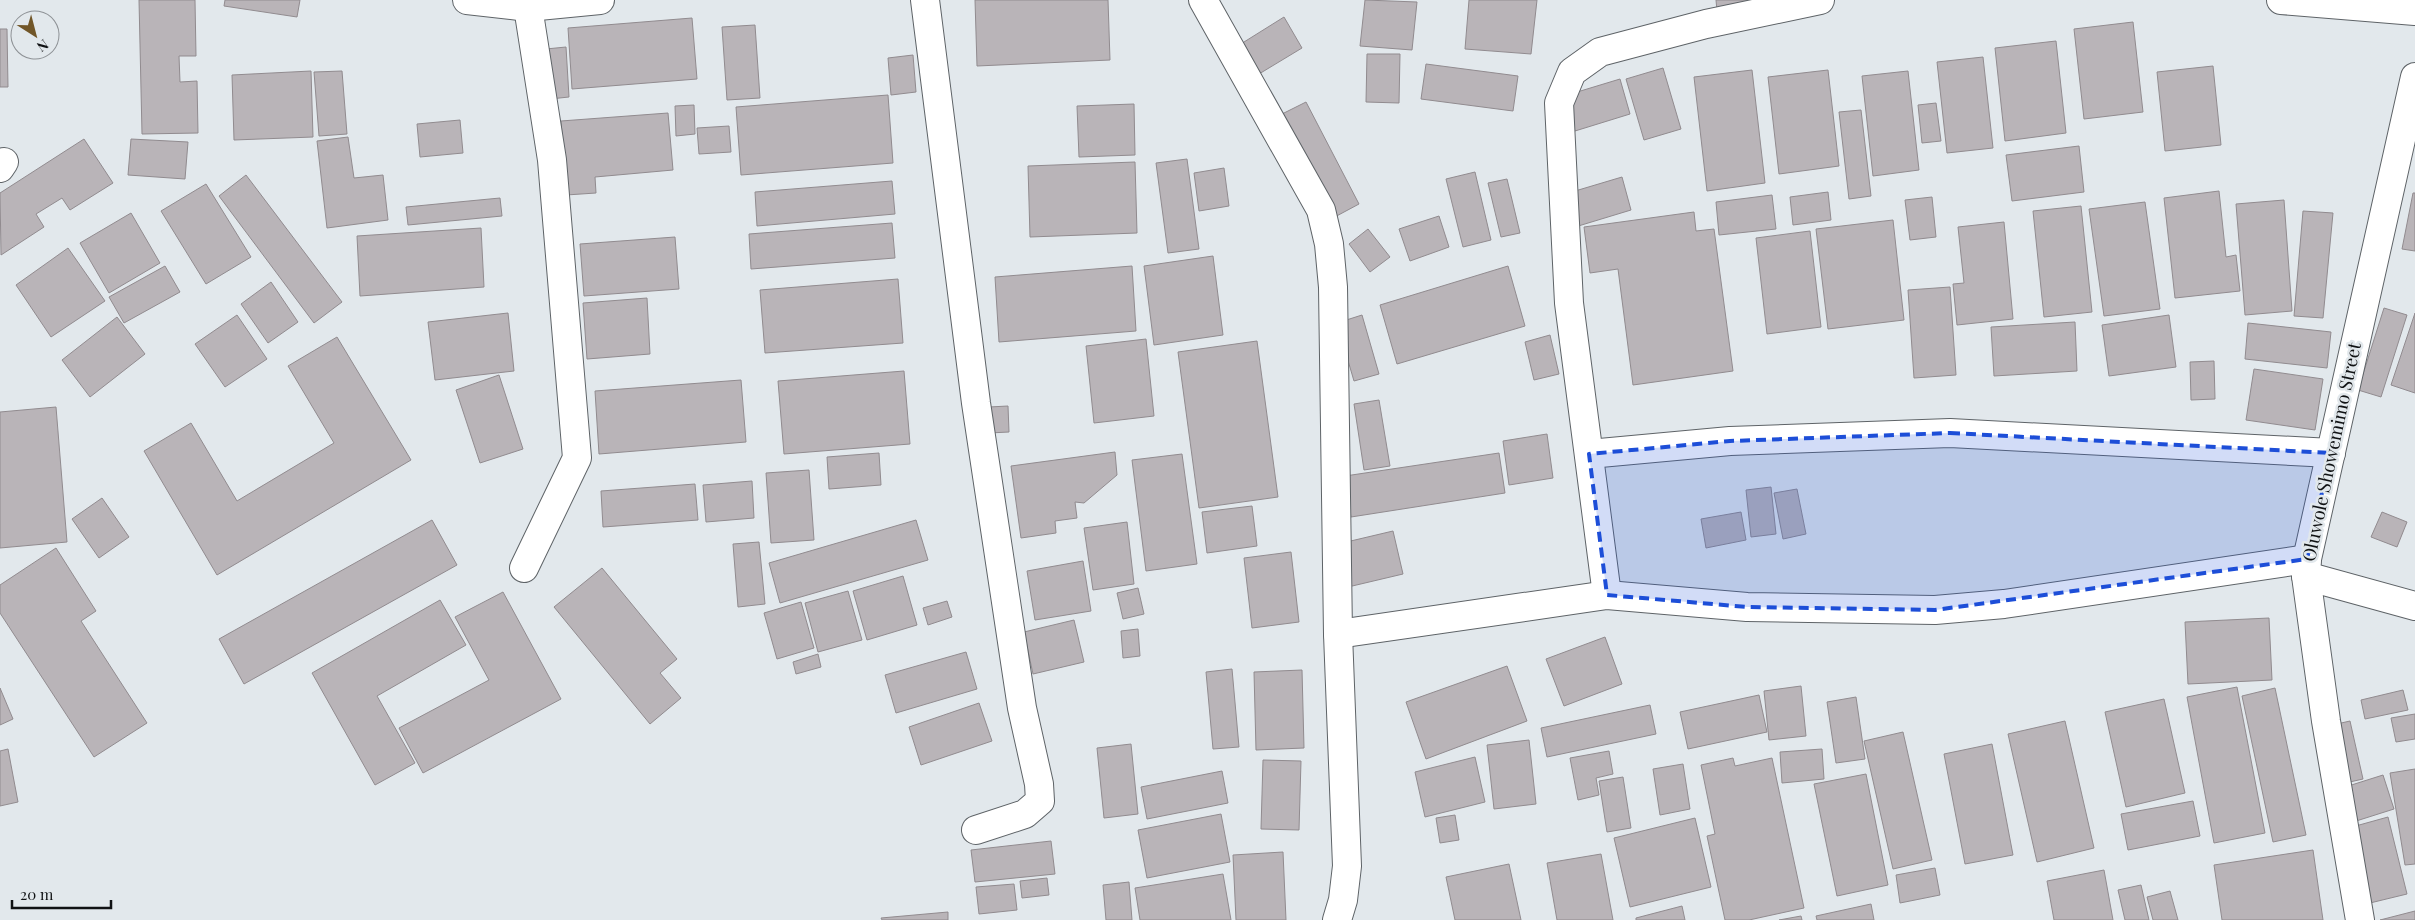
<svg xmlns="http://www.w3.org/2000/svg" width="2415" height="920" font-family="'Playfair Display',serif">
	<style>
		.building { fill: #b9b4b8; stroke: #918b8f }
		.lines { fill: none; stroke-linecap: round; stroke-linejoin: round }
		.minor-casing { stroke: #5e6367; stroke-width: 30 }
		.minor { stroke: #fff; stroke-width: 28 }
		.marked { fill: #1d4ed8; fill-opacity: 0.2; stroke: #1d4ed8; stroke-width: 4; stroke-dasharray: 10 6; stroke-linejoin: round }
		.labels { text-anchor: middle; stroke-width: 5; stroke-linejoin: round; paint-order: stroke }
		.street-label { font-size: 18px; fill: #101214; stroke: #e2e8ec }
	</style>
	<rect width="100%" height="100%" fill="#e2e8ec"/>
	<g class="building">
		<path d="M 139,0 L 195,0 L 196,56 L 179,56 L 180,82 L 197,81 L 198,133 L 142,134 Z"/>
		<path d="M 225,0 L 300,0 L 297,17 L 224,6 Z"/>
		<path d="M 975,0 L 1108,0 L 1110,60 L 977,66 Z"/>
		<path d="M 1365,0 L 1417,2 L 1412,50 L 1360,46 Z"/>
		<path d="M 1469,0 L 1537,0 L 1531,54 L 1465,49 Z"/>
		<path d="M 1716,0 L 1755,0 L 1717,11 Z"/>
		<path d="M 1284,17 L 1302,48 L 1254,77 L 1236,47 Z"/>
		<path d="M 692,18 L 697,79 L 572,89 L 568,28 Z"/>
		<path d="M 2133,22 L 2143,112 L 2084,119 L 2074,29 Z"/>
		<path d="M 755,25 L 760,98 L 727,100 L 722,27 Z"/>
		<path d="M 0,29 L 7,29 L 8,87 L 0,87 Z"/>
		<path d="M 2056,41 L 2066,133 L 2005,141 L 1995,48 Z"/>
		<path d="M 566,47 L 569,97 L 550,99 L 546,49 Z"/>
		<path d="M 1367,54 L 1400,54 L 1399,103 L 1366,102 Z"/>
		<path d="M 913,55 L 916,92 L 891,95 L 888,58 Z"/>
		<path d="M 1983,57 L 1993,148 L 1947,153 L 1937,62 Z"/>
		<path d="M 1426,64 L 1518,76 L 1513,111 L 1421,99 Z"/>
		<path d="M 2213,66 L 2221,145 L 2165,151 L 2157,72 Z"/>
		<path d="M 1663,68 L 1681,129 L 1644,140 L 1626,79 Z"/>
		<path d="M 1752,70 L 1765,183 L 1707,191 L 1694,77 Z"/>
		<path d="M 1828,70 L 1839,166 L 1779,174 L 1768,77 Z"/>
		<path d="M 311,71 L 313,137 L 234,140 L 232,75 Z"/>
		<path d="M 342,71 L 347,134 L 319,136 L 314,72 Z"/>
		<path d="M 1908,71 L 1919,170 L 1873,176 L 1862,76 Z"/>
		<path d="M 1620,79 L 1630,114 L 1575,131 L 1564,96 Z"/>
		<path d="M 888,95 L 893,163 L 741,175 L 736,107 Z"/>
		<path d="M 1306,102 L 1359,204 L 1331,219 L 1278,116 Z"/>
		<path d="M 1936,103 L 1941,141 L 1922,143 L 1918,105 Z"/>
		<path d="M 1134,104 L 1135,155 L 1079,157 L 1077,106 Z"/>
		<path d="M 694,105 L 695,134 L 676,136 L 675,106 Z"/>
		<path d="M 1861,110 L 1871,196 L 1849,199 L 1839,112 Z"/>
		<path d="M 668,113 L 673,170 L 595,177 L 596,193 L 566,195 L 561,121 Z"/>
		<path d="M 460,120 L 463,153 L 420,157 L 417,124 Z"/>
		<path d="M 729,126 L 731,152 L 699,154 L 697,128 Z"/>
		<path d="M 348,137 L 354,178 L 383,175 L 388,220 L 327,228 L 317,141 Z"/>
		<path d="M 84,139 L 113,183 L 70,210 L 62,198 L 36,214 L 44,227 L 1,255 L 0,193 Z"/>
		<path d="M 131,139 L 188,142 L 185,179 L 128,175 Z"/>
		<path d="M 2079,146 L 2084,192 L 2012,201 L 2006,155 Z"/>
		<path d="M 1187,159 L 1199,249 L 1168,253 L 1156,163 Z"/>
		<path d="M 1135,162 L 1137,233 L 1030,237 L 1028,166 Z"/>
		<path d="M 1224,168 L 1229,206 L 1199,211 L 1194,173 Z"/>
		<path d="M 1475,172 L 1491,240 L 1463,247 L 1446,179 Z"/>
		<path d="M 246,175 L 342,302 L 314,323 L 219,196 Z"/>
		<path d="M 1622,177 L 1631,210 L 1575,227 L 1565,194 Z"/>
		<path d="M 1507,179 L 1520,233 L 1501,237 L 1488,183 Z"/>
		<path d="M 892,181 L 895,214 L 757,226 L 755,192 Z"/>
		<path d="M 206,184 L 251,257 L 206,284 L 161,211 Z"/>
		<path d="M 2219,191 L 2226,257 L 2236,255 L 2240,291 L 2175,298 L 2164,198 Z"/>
		<path d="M 1828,192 L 1831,220 L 1793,225 L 1790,197 Z"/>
		<path d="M 2413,193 L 2415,193 L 2415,251 L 2402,249 Z"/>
		<path d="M 1772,195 L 1776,229 L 1719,235 L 1716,202 Z"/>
		<path d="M 1932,197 L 1936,237 L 1910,240 L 1905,200 Z"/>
		<path d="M 500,198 L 502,216 L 408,225 L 406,207 Z"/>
		<path d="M 2284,200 L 2292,311 L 2245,315 L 2236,204 Z"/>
		<path d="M 2145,202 L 2160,309 L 2104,316 L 2089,209 Z"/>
		<path d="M 2081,206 L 2092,312 L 2044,317 L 2033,211 Z"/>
		<path d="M 2303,211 L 2333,213 L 2323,318 L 2294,316 Z"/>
		<path d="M 1694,212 L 1696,231 L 1714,229 L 1733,371 L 1633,385 L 1618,269 L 1590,273 L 1584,227 Z"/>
		<path d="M 131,213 L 160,263 L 109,293 L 80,243 Z"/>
		<path d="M 1439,216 L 1449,247 L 1410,261 L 1399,229 Z"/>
		<path d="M 1893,220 L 1904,320 L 1828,329 L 1816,229 Z"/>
		<path d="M 2004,222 L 2013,319 L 1957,325 L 1953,284 L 1964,283 L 1958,227 Z"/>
		<path d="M 892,223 L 895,258 L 751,269 L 749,234 Z"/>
		<path d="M 481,228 L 484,287 L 360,296 L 357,236 Z"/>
		<path d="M 1368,229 L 1390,257 L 1370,272 L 1349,244 Z"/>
		<path d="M 1810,231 L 1821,327 L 1767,334 L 1756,238 Z"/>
		<path d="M 675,237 L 679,289 L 584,296 L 580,244 Z"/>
		<path d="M 68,248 L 105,301 L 51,337 L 16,285 Z"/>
		<path d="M 1213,256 L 1223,335 L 1154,345 L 1144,266 Z"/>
		<path d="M 165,266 L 180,292 L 124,323 L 109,297 Z"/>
		<path d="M 1132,266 L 1136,331 L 999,342 L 995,277 Z"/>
		<path d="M 1508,266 L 1525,326 L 1397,364 L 1380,305 Z"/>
		<path d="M 898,279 L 903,343 L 765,353 L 760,290 Z"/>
		<path d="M 271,282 L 298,322 L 268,343 L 241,304 Z"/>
		<path d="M 1950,287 L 1956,375 L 1914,378 L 1908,290 Z"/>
		<path d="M 647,298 L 650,354 L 587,359 L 583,303 Z"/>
		<path d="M 2384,308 L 2407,315 L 2381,397 L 2358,390 Z"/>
		<path d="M 508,313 L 514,371 L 435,380 L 428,322 Z"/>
		<path d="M 2415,313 L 2415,393 L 2391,385 Z"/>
		<path d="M 237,315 L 267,359 L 225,387 L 195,344 Z"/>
		<path d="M 1362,315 L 1379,374 L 1354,381 L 1337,323 Z"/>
		<path d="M 2169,315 L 2176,367 L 2109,376 L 2102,325 Z"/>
		<path d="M 117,317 L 145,354 L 90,397 L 62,360 Z"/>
		<path d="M 2075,322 L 2077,371 L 1994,376 L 1991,327 Z"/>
		<path d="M 2248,323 L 2331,332 L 2327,368 L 2245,359 Z"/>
		<path d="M 1550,335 L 1559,374 L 1534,380 L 1525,342 Z"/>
		<path d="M 337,337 L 411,460 L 217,575 L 144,451 L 191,423 L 237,501 L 334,443 L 288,366 Z"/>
		<path d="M 1146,339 L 1154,416 L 1094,423 L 1086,346 Z"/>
		<path d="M 1257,341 L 1278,497 L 1199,508 L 1178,352 Z"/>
		<path d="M 2214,361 L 2215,399 L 2191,400 L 2190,362 Z"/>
		<path d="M 2254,369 L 2323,379 L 2315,430 L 2246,420 Z"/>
		<path d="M 904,371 L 910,444 L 784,454 L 778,381 Z"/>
		<path d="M 499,375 L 523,449 L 480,463 L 456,390 Z"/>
		<path d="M 741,380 L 746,442 L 599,454 L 595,391 Z"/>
		<path d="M 1379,400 L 1390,466 L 1364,470 L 1354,404 Z"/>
		<path d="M 1008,406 L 1009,432 L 989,433 L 989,407 Z"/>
		<path d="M 56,407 L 67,542 L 0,548 L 0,412 Z"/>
		<path d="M 1547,434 L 1553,478 L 1509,485 L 1503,441 Z"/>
		<path d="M 1115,452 L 1117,475 L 1084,503 L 1075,502 L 1077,518 L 1055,521 L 1056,533 L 1021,538 L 1011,466 Z"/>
		<path d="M 879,453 L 881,485 L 829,489 L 827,457 Z"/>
		<path d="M 1499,453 L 1505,493 L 1351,517 L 1345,476 Z"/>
		<path d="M 1182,454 L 1197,564 L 1146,571 L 1132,460 Z"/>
		<path d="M 809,470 L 814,540 L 771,543 L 766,473 Z"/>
		<path d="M 752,481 L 754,518 L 706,522 L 703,485 Z"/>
		<path d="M 695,484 L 698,520 L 603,527 L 601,491 Z"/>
		<path d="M 1771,487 L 1776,534 L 1751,537 L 1746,490 Z"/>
		<path d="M 1797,489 L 1806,534 L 1783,539 L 1774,493 Z"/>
		<path d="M 102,498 L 129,537 L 99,558 L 72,519 Z"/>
		<path d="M 1252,506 L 1257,546 L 1207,553 L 1202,512 Z"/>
		<path d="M 1741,512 L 1746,540 L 1706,548 L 1701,519 Z"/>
		<path d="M 2382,512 L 2407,522 L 2397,547 L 2371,537 Z"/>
		<path d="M 432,520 L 457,565 L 244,684 L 219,639 Z"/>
		<path d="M 916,520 L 928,560 L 780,603 L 769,563 Z"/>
		<path d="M 1127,522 L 1134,584 L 1093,590 L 1084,528 Z"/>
		<path d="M 1393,531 L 1403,574 L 1348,587 L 1338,544 Z"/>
		<path d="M 759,542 L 765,604 L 738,607 L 733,544 Z"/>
		<path d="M 56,548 L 96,611 L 81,621 L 147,723 L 94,757 L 0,613 L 0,585 Z"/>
		<path d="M 1291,552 L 1299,622 L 1252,628 L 1244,558 Z"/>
		<path d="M 1083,561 L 1091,611 L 1035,620 L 1027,571 Z"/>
		<path d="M 602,568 L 677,659 L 660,673 L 681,698 L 650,724 L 554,607 Z"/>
		<path d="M 903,576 L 917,625 L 867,640 L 853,591 Z"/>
		<path d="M 1138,588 L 1144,614 L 1123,619 L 1117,593 Z"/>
		<path d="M 848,591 L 862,640 L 818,652 L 805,603 Z"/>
		<path d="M 503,592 L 561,699 L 423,773 L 399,728 L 489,680 L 455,617 Z"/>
		<path d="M 440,600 L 466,645 L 377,696 L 415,763 L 375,785 L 312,673 Z"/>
		<path d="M 947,601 L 952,617 L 928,625 L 923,608 Z"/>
		<path d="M 801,602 L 814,648 L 777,659 L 764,613 Z"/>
		<path d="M 2269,618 L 2272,680 L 2188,684 L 2185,622 Z"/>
		<path d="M 1074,620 L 1084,662 L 1033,674 L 1024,632 Z"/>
		<path d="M 1138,629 L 1140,656 L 1123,658 L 1121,631 Z"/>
		<path d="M 1605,637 L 1622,684 L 1564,706 L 1546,659 Z"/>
		<path d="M 966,652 L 977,689 L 896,713 L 885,675 Z"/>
		<path d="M 818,654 L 821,667 L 796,674 L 793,662 Z"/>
		<path d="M 1507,666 L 1527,721 L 1426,759 L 1406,702 Z"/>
		<path d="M 1232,669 L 1239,747 L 1213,749 L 1206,672 Z"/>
		<path d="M 1302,670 L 1304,748 L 1256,750 L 1254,672 Z"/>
		<path d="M 1801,686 L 1806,736 L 1769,740 L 1764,691 Z"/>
		<path d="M 2237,687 L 2265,833 L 2214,843 L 2187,697 Z"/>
		<path d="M 0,688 L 13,719 L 0,725 Z"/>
		<path d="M 2275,688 L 2306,835 L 2273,842 L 2242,696 Z"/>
		<path d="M 2403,690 L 2408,710 L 2365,719 L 2361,700 Z"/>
		<path d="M 1759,695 L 1767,732 L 1688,749 L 1680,712 Z"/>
		<path d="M 1856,697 L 1865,759 L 1836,763 L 1827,702 Z"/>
		<path d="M 2164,699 L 2185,793 L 2126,807 L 2105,712 Z"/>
		<path d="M 979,703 L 992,741 L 921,765 L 909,727 Z"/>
		<path d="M 1650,705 L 1656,734 L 1547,757 L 1541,728 Z"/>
		<path d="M 2415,714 L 2415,739 L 2396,742 L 2391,718 Z"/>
		<path d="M 2065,721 L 2094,848 L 2037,862 L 2008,734 Z"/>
		<path d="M 2350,721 L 2363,779 L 2341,784 L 2328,726 Z"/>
		<path d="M 1903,732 L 1932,860 L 1893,869 L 1864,741 Z"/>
		<path d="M 1529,740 L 1536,804 L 1494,809 L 1487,745 Z"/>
		<path d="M 1131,744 L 1138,814 L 1104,818 L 1097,748 Z"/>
		<path d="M 1992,744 L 2013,855 L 1965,864 L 1944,754 Z"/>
		<path d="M 8,749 L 18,802 L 0,806 L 0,751 Z"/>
		<path d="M 1822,749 L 1824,779 L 1782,783 L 1780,752 Z"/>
		<path d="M 1609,751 L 1613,774 L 1596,778 L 1599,795 L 1578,800 L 1570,758 Z"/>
		<path d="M 1475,757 L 1485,802 L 1425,817 L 1415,772 Z"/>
		<path d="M 1733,758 L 1735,766 L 1772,758 L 1804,908 L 1749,920 L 1725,920 L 1707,836 L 1715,834 L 1701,765 Z"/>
		<path d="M 1263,760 L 1301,761 L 1299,830 L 1261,829 Z"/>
		<path d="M 1683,764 L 1690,809 L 1660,815 L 1653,769 Z"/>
		<path d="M 2415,769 L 2415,864 L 2405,865 L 2390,773 Z"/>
		<path d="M 1222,771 L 1228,803 L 1147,819 L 1141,787 Z"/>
		<path d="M 1866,774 L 1888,885 L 1837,896 L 1814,784 Z"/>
		<path d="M 2383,775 L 2394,809 L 2353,822 L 2342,788 Z"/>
		<path d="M 1623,777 L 1631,828 L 1607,832 L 1599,781 Z"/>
		<path d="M 2193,801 L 2200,836 L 2128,850 L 2121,814 Z"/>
		<path d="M 1221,814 L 1230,862 L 1147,878 L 1138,830 Z"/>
		<path d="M 1455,815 L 1459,840 L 1440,843 L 1436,818 Z"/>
		<path d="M 2388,817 L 2407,894 L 2370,903 L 2352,827 Z"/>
		<path d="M 1695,818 L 1711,887 L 1630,907 L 1614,838 Z"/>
		<path d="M 1051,841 L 1055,874 L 975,882 L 971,850 Z"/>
		<path d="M 2313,850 L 2323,920 L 2222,920 L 2214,865 Z"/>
		<path d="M 1283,852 L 1286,920 L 1236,920 L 1233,855 Z"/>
		<path d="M 1601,854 L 1613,920 L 1557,920 L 1547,863 Z"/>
		<path d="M 1509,864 L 1521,920 L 1455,920 L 1446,877 Z"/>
		<path d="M 1935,868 L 1940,895 L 1900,903 L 1896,875 Z"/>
		<path d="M 2104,870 L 2113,920 L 2054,920 L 2047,881 Z"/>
		<path d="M 1223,874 L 1231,920 L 1140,920 L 1135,888 Z"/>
		<path d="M 1047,878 L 1049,895 L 1022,898 L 1020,881 Z"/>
		<path d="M 1129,882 L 1132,920 L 1106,920 L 1103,885 Z"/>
		<path d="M 1014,884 L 1017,910 L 979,914 L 976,887 Z"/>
		<path d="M 2141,885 L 2149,920 L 2125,920 L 2118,890 Z"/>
		<path d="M 2170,891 L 2178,920 L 2153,920 L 2147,897 Z"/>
		<path d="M 1871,904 L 1874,920 L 1817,920 L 1816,916 Z"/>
		<path d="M 1682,906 L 1685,920 L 1636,920 L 1636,918 Z"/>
		<path d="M 2415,911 L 2415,920 L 2380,920 Z"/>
		<path d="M 948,912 L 948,920 L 882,920 L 881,918 Z"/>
		<path d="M 1801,916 L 1802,920 L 1779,920 Z"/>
	</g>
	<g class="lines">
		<g class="minor-casing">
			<g id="minor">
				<path d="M 467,0 L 528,7 L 600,0"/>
				<path d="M 925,0 L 976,403 L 1022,708 L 1039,784 L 1040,801 L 1025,814 L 976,830"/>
				<path d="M 1203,0 L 1321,210 L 1329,244 L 1333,287 L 1338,634 L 1347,866 L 1343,900 L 1337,920"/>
				<path d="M 2281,0 L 2415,11"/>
				<path d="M 0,168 L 4,162"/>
				<path d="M 1589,454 L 1730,441 L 1950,433 L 2331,453"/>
				<path d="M 524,568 L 577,458 L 552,160 L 528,7"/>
				<path d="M 2306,576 L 2415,606"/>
				<path d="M 1607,595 L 1569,303 L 1559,103 L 1572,72 L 1600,52 L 1706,24 L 1820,0"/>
				<path d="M 1338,634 L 1607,595 L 1747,607 L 1935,610 L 2004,604 L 2307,559"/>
				<path d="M 2360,920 L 2326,721 L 2306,576 L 2307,559 L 2415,77"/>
			</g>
		</g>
		<use href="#minor" class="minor"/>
	</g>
	<path class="marked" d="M 1950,433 L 2331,453 L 2307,559 L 1935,610 L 1747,607 L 1607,595 L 1589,454 L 1730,441 Z"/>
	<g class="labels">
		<g class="street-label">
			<text transform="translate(2332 452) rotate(-78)" y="6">Oluwole Showemimo Street</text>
		</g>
	</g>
	<g transform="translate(35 35) rotate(144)"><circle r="24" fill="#e2e8ec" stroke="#8e9296"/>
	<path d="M0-4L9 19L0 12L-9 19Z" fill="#715628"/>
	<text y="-8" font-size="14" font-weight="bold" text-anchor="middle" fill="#101214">N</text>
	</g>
	<path d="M12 900v8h99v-8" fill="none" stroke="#101214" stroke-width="2.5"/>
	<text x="20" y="900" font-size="15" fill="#101214" stroke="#e2e8ec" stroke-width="4" paint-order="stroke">20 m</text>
</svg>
